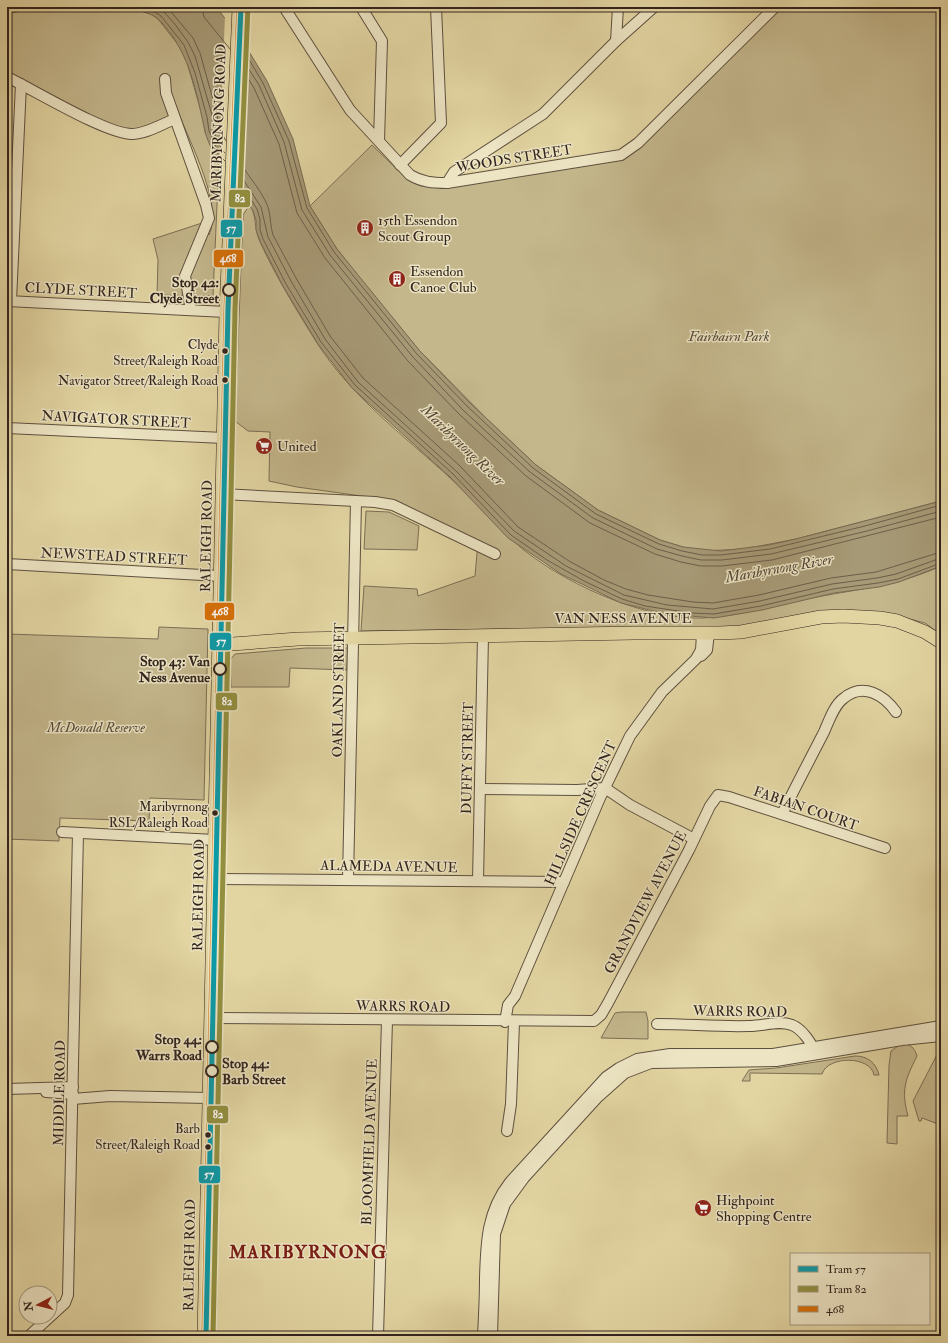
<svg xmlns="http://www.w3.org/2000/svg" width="948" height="1343" font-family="'IM FELL Double Pica',serif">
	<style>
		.green { fill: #c4b78c; stroke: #7b6e55 }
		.water { fill: #a69975; stroke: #786a52 }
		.pier { fill: #e2d5a2 }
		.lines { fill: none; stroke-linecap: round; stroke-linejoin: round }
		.shore { stroke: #6c5e4a; stroke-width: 1 }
		.minor-casing { stroke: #5e503f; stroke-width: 12 }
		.major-casing { stroke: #32241e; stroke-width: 14 }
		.minor { stroke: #ece4c3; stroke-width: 10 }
		.major { stroke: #e2d5a2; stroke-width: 13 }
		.bus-1-casing { stroke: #ece4c3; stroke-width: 8 }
		.bus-1 { stroke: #d66f06; stroke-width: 5 }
		.tram-1-casing { stroke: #ece4c3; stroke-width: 8 }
		.tram-2-casing { stroke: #ece4c3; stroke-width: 8 }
		.tram-1 { stroke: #0c9aa7; stroke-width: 5 }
		.tram-2 { stroke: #928f3f; stroke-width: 5 }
		.stop-dot { fill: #ece4c3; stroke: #32241e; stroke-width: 2 }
		.bus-dot { fill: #32241e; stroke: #ece4c3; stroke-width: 1.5 }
		.labels { text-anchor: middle; stroke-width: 3; stroke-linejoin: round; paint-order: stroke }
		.bus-label { font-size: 13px; fill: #32241e; stroke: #ece4c3; text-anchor: end }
		.street-label { font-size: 14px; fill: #32241e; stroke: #ece4c3 }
		.poi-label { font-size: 14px; fill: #32241e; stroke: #ece4c3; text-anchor: start }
		.stop-label { font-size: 14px; font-weight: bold; fill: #32241e; stroke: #ece4c3; text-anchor: end }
		.park-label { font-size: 14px; font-style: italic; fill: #56493a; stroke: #ece4c3 }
		.water-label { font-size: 15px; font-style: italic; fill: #554738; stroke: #ece4c3 }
		.district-label { font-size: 18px; font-weight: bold; letter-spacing: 1px; fill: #7a1f14; stroke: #ece4c3 }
		.line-badge { stroke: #ece4c3; stroke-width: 1.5 }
		.badge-label { font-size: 11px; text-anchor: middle; font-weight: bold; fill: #fff }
	</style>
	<rect width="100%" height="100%" fill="#e2d5a2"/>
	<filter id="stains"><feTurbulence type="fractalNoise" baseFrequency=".005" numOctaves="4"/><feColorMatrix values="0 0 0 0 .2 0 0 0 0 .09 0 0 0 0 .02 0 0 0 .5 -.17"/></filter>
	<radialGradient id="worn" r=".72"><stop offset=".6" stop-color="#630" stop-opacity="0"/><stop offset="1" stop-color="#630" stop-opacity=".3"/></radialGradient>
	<g class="green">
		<path d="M 39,7 L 128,7 L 151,14 L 158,19 L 180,47 L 186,59 L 203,118 L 205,132 L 211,143 L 214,156 L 219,159 L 213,296 L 157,295 L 158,260 L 153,239 L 202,223 L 209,235 C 223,205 191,145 179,114 L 139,130 L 128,130 L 113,126 L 7,75 L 7,14 Z"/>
		<path d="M 775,7 L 941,7 L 941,501 L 796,539 L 744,549 L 702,551 L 683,547 L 660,540 L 598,510 L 536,465 L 489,421 L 419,350 L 358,276 L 337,249 L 310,206 L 372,145 L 408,180 L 418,184 L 627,150 Z"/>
		<path d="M 250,204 C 257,218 254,229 260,242 C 276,277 297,311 317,343 C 351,396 403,435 448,476 C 475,500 497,528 525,551 C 571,587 656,625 715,617 C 746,614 777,605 807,599 C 855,589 895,587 941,566 L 941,635 L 925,623 L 887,613 L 846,610 L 720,629 L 665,627 L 361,631 L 364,586 L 417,589 L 418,596 L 475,576 L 478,542 L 390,500 L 297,487 L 269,481 L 270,432 L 248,431 L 235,421 L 243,215 Z"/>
		<path d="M 366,511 L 389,512 L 419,526 L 417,550 L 364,549 Z"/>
		<path d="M 159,627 L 208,629 L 204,800 L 150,798 L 149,821 L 60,818 L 59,841 L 7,839 L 7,634 L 158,639 Z"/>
		<path d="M 306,648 L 348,648 L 347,670 L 290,668 L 289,687 L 231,687 L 230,660 L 235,654 Z"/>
		<path d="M 622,1012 L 646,1012 L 648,1021 L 648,1039 L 601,1038 L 615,1013 Z"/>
		<path d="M 902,1043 C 911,1045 914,1047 917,1056 C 905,1080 901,1090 908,1116 L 897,1116 L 897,1144 L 887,1143 L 889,1065 L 891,1051 Z"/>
		<path d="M 941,1047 L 941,1125 L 922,1118 L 921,1121 L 919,1121 L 913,1101 Z"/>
		<path d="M 855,1056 C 868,1056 876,1063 879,1075 L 874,1075 C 871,1056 828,1055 822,1074 L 750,1073 L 750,1081 L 742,1081 L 749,1070 L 776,1068 Z"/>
	</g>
	<path class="water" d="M 128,7 L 216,7 L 240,37 L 267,81 L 293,139 L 310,206 L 337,249 L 419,350 L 470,403 L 536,465 L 598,510 L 660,540 L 683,547 L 721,551 L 769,545 L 796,539 L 941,501 L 941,566 L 899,582 L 879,587 L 834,593 L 762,610 L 714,618 L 666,614 L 621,603 L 561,574 L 508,538 L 450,477 L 352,388 L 318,344 L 283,286 L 260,241 L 256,230 L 256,220 L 253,211 L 219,160 L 214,156 C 212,148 206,138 205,131 C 197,96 192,64 171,34 C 167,29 162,22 157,18 C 149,12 138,11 128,7 Z"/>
	<path class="pier" d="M 225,15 L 242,36 L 249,48 L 242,197 L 219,163 Z"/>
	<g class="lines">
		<g class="shore">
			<path d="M 138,7 L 153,11 L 161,16 L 184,45 L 195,73 L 207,117 L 209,131 L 214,141 L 218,154 L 225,161"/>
			<path d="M 157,7 L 164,12 L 174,23 L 188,42 L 195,56 L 212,115 L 213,130 L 222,150 L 225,153"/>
			<path d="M 167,7 L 193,38 L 200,53 L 217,114 L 219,128 L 226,141"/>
			<path d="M 202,7 L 204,17 L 230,49"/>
			<path d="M 245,53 L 263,83 L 289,141 L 307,208 L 334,252 L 416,353 L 467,406 L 533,468 L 596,514 L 659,544 L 682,551 L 702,555 L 721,555 L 770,549 L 865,526 L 941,505"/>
			<path d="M 244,62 L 259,85 L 284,142 L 302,210 L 330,255 L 412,356 L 463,410 L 530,472 L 593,518 L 657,549 L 682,556 L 701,560 L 722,560 L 771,554 L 867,531 L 941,511"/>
			<path d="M 244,72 L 254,88 L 279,144 L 297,213 L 325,258 L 407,360 L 459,414 L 526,476 L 590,523 L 655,554 L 681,562 L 701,566 L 722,566 L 772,560 L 941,517"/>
			<path d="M 240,163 C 249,177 262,191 268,207 C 271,216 270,226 273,235 L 296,278 L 330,336 L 363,378 L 460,466 L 518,527 L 569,561 L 604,580 L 626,589 L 648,595 L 693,602 L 713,603 L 759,595 L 831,578 L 876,572 L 941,552"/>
			<path d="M 239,173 L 261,207 L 268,237 L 291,281 L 325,339 L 358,382 L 456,471 L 514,531 L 566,566 L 624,595 L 667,605 L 713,609 L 760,601 L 832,584 L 877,578 L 896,574 L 941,558"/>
			<path d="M 239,181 L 257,209 L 260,219 L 260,230 L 263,239 L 286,284 L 321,342 L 355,385 L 453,474 L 511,535 L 547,560 L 584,581 L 622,599 L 645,606 L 692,613 L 714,614 L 761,606 L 833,589 L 878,583 L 898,579 L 941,563"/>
		</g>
		<g class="minor-casing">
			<g id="minor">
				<path d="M 284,7 L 350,110 L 410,175 C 422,182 432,183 447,183 L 621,155 L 638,143 L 775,7"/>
				<path d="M 361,7 L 382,41 L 379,140"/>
				<path d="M 616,41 L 618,7"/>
				<path d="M 7,77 C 34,90 106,134 132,134 C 146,134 162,124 175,119"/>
				<path d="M 165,79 L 166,93 L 206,205 L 209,218 L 185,276 L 191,310"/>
				<path d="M 400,165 L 441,123 L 436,7"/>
				<path d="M 447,183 L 454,172 L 543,114 L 616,41 L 654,7"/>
				<path d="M 7,301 L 226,312"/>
				<path d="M 11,301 L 21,84"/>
				<path d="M 7,428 L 224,438"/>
				<path d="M 222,494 L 375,502 L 393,505 L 495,554"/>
				<path d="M 7,564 L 220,576"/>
				<path d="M 701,656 L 707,650 L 709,633"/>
				<path d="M 480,789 L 577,790 L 605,788 L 630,805 L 694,839"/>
				<path d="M 782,814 C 796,786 810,759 824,732 C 829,721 834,705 844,698 C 863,682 884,695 896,712"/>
				<path d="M 62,832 L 215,840"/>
				<path d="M 214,879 L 564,882"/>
				<path d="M 348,880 L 356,501"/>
				<path d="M 478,881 L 483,636"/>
				<path d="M 211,1018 L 594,1021 L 601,1015 L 608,1003 L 689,850 L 710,806 L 718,795 L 729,797 L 885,848"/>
				<path d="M 505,1022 L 508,1005 L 515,996 L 600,798 L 630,736 L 662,692 L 696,659 L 701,650 L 702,634"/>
				<path d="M 657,1024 C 688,1024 719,1027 749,1026 C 764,1026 778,1020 792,1025 C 802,1029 812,1043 815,1053"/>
				<path d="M 7,1089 L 73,1087"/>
				<path d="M 46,1092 L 73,1094"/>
				<path d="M 73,1099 L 110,1096 L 209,1098"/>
				<path d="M 507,1131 L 511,1104 L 514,1022"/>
				<path d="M 29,1336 L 65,1303 L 68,1295 L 78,833"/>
				<path d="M 378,1336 L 387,1020"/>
				<path d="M 483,1336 C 484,1317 485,1297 485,1278 C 486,1242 487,1211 510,1182 L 606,1077 L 619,1068 L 637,1059 L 670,1054 L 773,1054 L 941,1026"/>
				<path d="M 492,1336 L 495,1234 L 505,1204 L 524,1178 L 598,1097 L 625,1073 L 651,1063 L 776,1061 L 902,1040 L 941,1036"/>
			</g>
		</g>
		<g class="major-casing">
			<g id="major">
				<path d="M 219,645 L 298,639 L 634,633 L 720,633 L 741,632 L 821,617 L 843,616 L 880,618 L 897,621 L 925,632 L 941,642"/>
				<path d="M 204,1336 L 226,312 L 239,7"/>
			</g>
		</g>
		<use href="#minor" class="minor"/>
		<use href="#major" class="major"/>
		<g class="bus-1-casing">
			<path id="bus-1" d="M 204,1336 L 226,312 L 239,7"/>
		</g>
		<use href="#bus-1" class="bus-1"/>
		<g class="tram-1-casing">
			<path id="tram-1" d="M 206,1336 L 228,309 L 241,7"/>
		</g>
		<g class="tram-2-casing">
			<path id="tram-2" d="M 213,1336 L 235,309 L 248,7"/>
		</g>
		<use href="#tram-1" class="tram-1"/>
		<use href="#tram-2" class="tram-2"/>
	</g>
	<defs>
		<g id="building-disc" transform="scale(0.9)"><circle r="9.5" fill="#8f2418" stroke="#ece4c3"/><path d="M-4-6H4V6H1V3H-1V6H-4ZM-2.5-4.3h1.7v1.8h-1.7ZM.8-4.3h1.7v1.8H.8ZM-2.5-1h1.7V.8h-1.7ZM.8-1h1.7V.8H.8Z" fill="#fff"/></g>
		<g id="supermarket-disc" transform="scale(0.9)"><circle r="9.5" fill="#8f2418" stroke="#ece4c3"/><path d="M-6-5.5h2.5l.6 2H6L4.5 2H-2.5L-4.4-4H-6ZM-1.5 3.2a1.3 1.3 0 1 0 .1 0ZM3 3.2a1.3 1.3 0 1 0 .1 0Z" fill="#fff"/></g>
	</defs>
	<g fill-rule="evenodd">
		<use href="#building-disc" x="365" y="228"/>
		<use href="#building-disc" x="397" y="279"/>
		<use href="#supermarket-disc" x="264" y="446"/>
		<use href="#supermarket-disc" x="703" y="1208"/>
	</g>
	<g class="stop-dot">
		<circle cx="229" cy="290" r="6"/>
		<circle cx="220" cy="669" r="6"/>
		<circle cx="212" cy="1047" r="6"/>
		<circle cx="212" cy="1071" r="6"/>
	</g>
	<g class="bus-dot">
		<circle cx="225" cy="351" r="3.5"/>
		<circle cx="225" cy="380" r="3.5"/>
		<circle cx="215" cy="813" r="3.5"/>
		<circle cx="208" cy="1135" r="3.5"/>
		<circle cx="208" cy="1147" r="3.5"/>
	</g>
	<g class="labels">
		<g class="bus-label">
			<text x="218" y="349">Clyde<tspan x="218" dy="16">Street/Raleigh Road</tspan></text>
			<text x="218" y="385">Navigator Street/Raleigh Road</text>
			<text x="208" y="811">Maribyrnong<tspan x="208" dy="16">RSL/Raleigh Road</tspan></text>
			<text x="200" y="1133">Barb<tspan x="200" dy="16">Street/Raleigh Road</tspan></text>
		</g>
		<g class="street-label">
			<text transform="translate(218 123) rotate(-88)" y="5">MARIBYRNONG ROAD</text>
			<text transform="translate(514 158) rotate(-9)" y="5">WOODS STREET</text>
			<text transform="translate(81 290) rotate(3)" y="5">CLYDE STREET</text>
			<text transform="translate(116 419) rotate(3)" y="5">NAVIGATOR STREET</text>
			<text transform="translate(206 536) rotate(-89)" y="5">RALEIGH ROAD</text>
			<text transform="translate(114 556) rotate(3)" y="5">NEWSTEAD STREET</text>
			<text x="623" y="623">VAN NESS AVENUE</text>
			<text transform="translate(338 690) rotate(-89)" y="5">OAKLAND STREET</text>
			<text transform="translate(467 758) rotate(-89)" y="5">DUFFY STREET</text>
			<text transform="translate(806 808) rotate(19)" y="5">FABIAN COURT</text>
			<text transform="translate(580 813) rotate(-66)" y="5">HILLSIDE CRESCENT</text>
			<text transform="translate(389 866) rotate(1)" y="5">ALAMEDA AVENUE</text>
			<text transform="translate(198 895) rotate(-89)" y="5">RALEIGH ROAD</text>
			<text transform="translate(645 902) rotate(-62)" y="5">GRANDVIEW AVENUE</text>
			<text transform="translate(403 1006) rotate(1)" y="5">WARRS ROAD</text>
			<text transform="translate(740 1011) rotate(1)" y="5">WARRS ROAD</text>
			<text transform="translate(59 1093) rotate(-89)" y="5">MIDDLE ROAD</text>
			<text transform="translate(369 1142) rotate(-88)" y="5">BLOOMFIELD AVENUE</text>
			<text transform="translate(189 1255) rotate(-89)" y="5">RALEIGH ROAD</text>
		</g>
		<g class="poi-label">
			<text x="378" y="225">15th Essendon<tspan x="378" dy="16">Scout Group</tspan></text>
			<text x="410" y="276">Essendon<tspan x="410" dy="16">Canoe Club</tspan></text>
			<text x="277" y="451">United</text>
			<text x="716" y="1205">Highpoint<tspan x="716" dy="16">Shopping Centre</tspan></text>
		</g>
		<g class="stop-label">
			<text x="219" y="287">Stop 42:<tspan x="219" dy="16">Clyde Street</tspan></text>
			<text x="210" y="666">Stop 43: Van<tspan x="210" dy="16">Ness Avenue</tspan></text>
			<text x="202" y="1044">Stop 44:<tspan x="202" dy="16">Warrs Road</tspan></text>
			<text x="222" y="1068" text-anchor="start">Stop 44:<tspan x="222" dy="16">Barb Street</tspan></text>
		</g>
		<g class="park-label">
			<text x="729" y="341">Fairbairn Park</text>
			<text x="96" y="732">McDonald Reserve</text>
		</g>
		<g class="water-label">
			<text transform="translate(463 445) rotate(44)" y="5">Maribyrnong River</text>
			<text transform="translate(779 568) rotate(-10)" y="5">Maribyrnong River</text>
		</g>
		<g class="district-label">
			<text x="308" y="1258">MARIBYRNONG</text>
		</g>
	</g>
	<g class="line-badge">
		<rect x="228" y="189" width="23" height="19" rx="4" fill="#928f3f"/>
		<rect x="220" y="219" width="23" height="19" rx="4" fill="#0c9aa7"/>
		<rect x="213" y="249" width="31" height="19" rx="4" fill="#d66f06"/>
		<rect x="204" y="602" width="31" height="19" rx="4" fill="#d66f06"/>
		<rect x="209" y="632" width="23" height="19" rx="4" fill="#0c9aa7"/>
		<rect x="215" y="692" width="23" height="19" rx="4" fill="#928f3f"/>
		<rect x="206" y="1105" width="23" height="19" rx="4" fill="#928f3f"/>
		<rect x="198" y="1165" width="23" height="19" rx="4" fill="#0c9aa7"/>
	</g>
	<g class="badge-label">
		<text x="240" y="202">82</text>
		<text x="231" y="232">57</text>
		<text x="228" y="262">468</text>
		<text x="220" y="615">468</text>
		<text x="221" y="645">57</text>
		<text x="227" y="705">82</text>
		<text x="218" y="1118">82</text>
		<text x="209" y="1178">57</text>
	</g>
	<rect width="948" height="1343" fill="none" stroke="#e2d5a2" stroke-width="24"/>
	<rect x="8" y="8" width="932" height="1327" fill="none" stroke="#32241e" stroke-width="2"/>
	<rect x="12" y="12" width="924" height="1319" fill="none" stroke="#32241e"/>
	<rect x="790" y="1253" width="140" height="72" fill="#ece4c3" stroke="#a29781"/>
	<rect x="798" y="1266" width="20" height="6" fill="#0c9aa7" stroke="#a29781"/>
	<text x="826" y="1273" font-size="12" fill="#32241e">Tram 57</text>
	<rect x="798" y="1286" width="20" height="6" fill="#928f3f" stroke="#a29781"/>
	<text x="826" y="1293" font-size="12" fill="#32241e">Tram 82</text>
	<rect x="798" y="1306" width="20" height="6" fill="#d66f06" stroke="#a29781"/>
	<text x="826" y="1313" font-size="12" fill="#32241e">468</text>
	<g transform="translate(38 1305) rotate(263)"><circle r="19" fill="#ece4c3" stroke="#a29781"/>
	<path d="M0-3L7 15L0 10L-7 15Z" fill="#8f2418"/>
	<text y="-6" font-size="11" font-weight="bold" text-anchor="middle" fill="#32241e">N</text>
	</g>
	<rect width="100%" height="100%" filter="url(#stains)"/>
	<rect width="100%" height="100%" fill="url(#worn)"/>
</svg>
